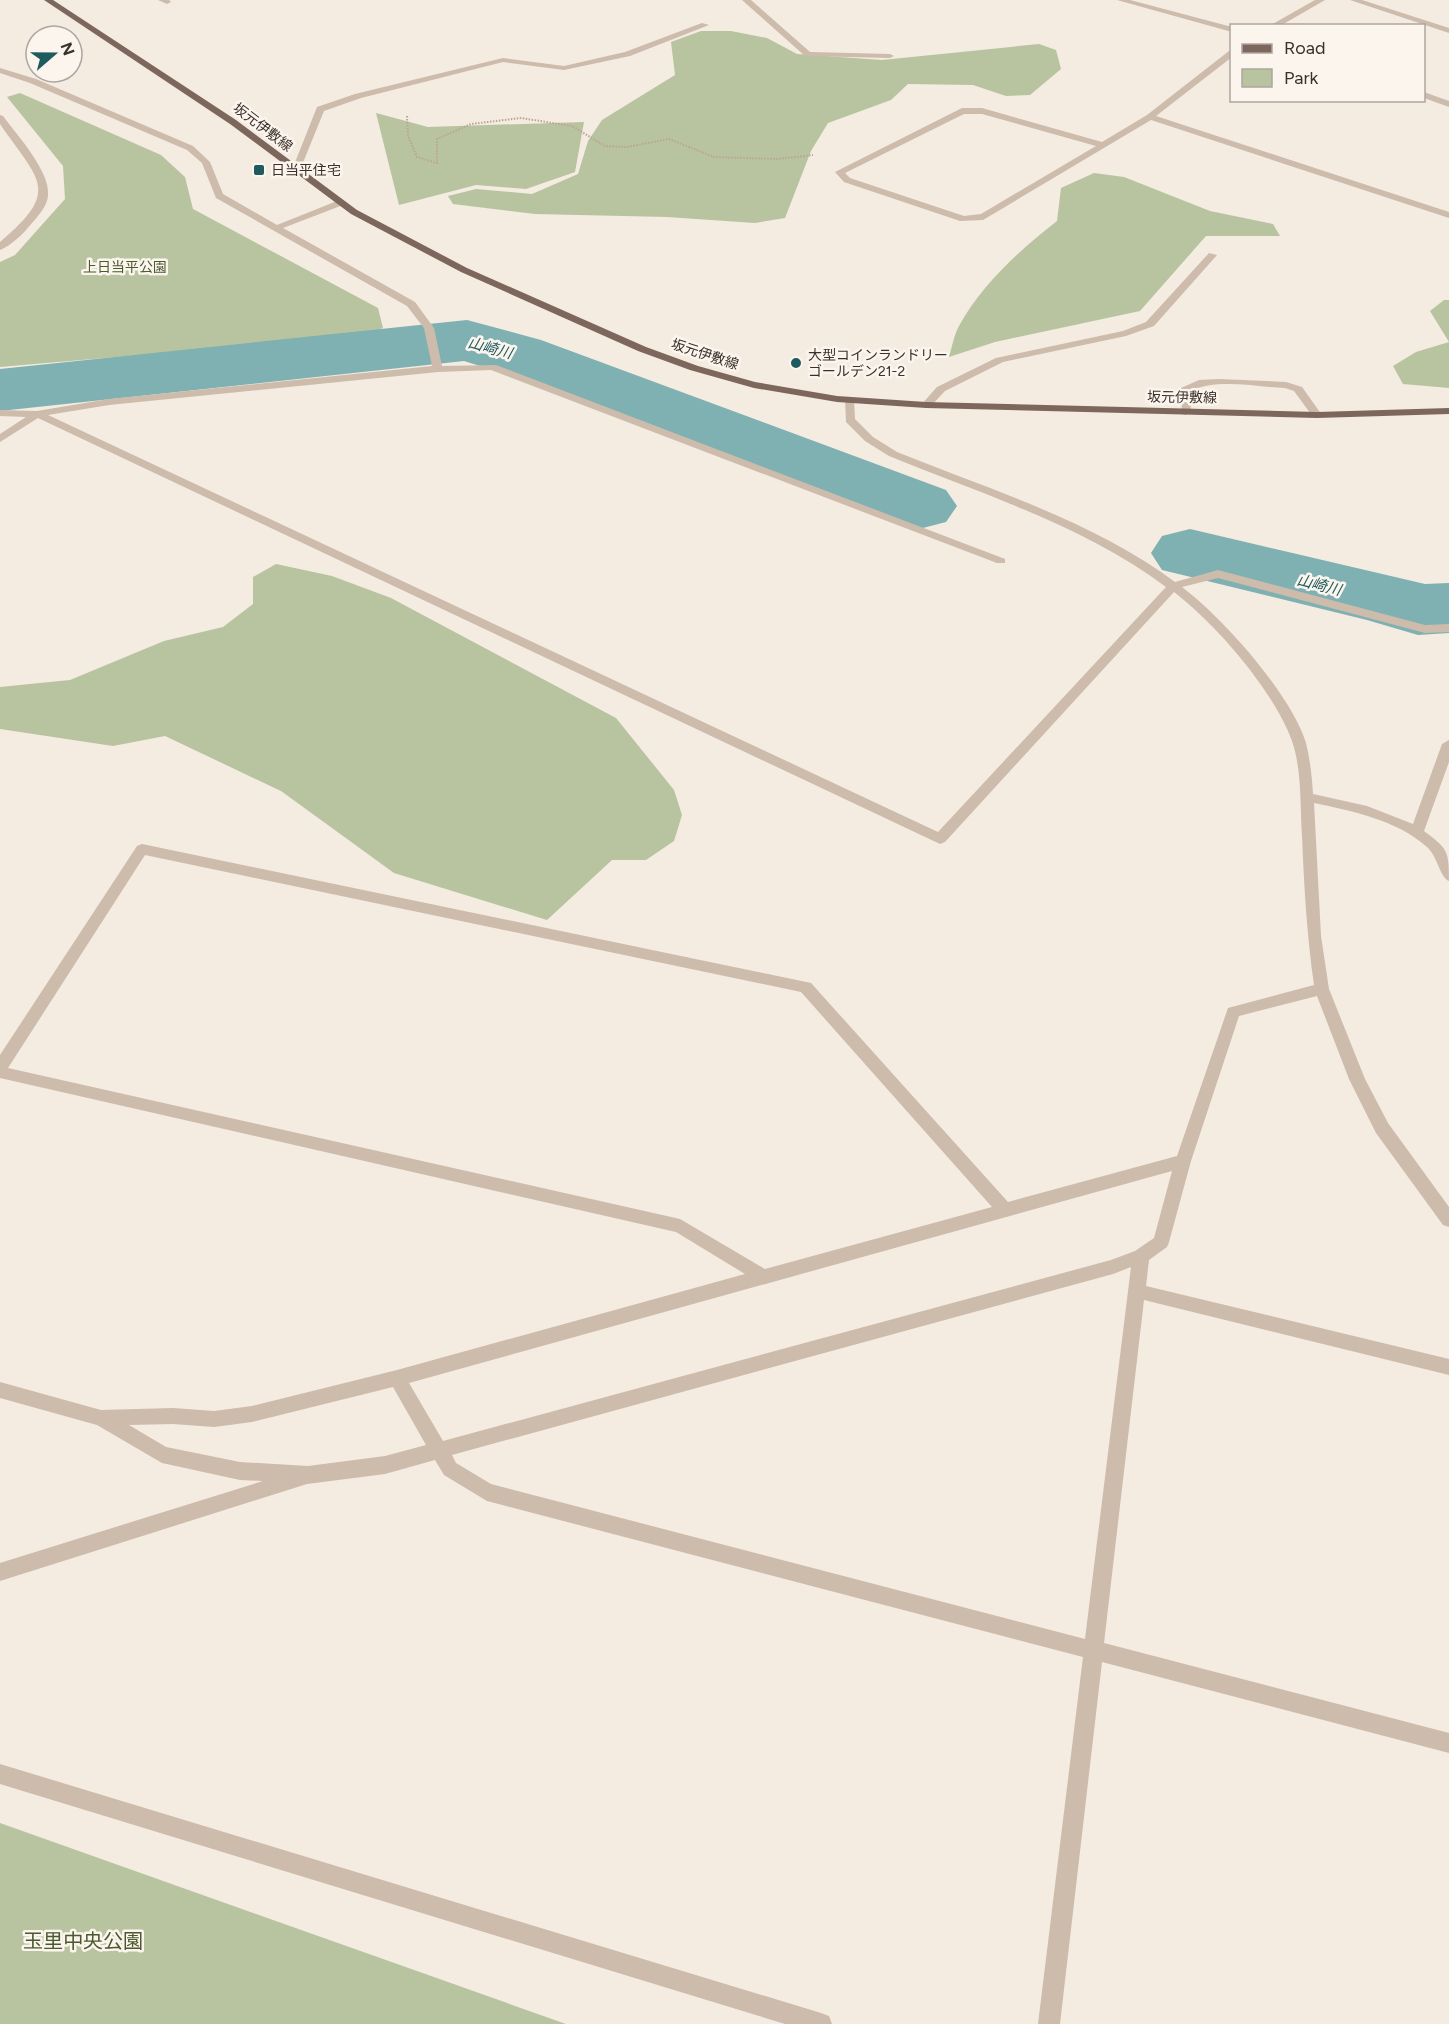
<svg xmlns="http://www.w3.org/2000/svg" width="1449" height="2024" font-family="Figtree,'Noto Sans JP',sans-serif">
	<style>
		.green { fill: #b8c4a0 }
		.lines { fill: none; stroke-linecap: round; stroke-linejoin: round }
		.river { fill: #7fb0b2; fill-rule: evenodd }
		.path { stroke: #b9a596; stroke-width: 2; stroke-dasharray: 1.5 1.5; stroke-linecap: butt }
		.minor { fill: #cdbbac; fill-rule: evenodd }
		.major { fill: #7d675c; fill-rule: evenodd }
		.poi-dot { fill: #1f5a5e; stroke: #fbf5ee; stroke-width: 2 }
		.labels { text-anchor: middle; stroke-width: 5; stroke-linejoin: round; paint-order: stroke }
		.far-street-label { font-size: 14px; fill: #3b302b; stroke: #fbf5ee }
		.far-poi-label { font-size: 14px; fill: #3b302b; stroke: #fbf5ee; text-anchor: start }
		.far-park-label { font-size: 14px; fill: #4a5a2e; stroke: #fbf5ee }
		.far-water-label { font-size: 15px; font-style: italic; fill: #1f5a5e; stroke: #fbf5ee }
		.near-park-label { font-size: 20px; fill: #4a5a2e; stroke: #fbf5ee }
	</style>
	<rect width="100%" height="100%" fill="#f4ebe1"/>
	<g class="green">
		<path d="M 701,31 L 731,31 L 767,38 L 797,54 L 882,60 L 1039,44 L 1056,50 L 1061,69 L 1030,95 L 1006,96 L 973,85 L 908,84 L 891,100 L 828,123 L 811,151 L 785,218 L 755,223 L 667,217 L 535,214 L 453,204 L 448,196 L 476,189 L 532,194 L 578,174 L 588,141 L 602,120 L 675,75 L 671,42 Z"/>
		<path d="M 20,93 L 161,155 L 185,177 L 193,209 L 378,308 L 383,328 L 362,336 L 0,367 L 0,262 L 15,255 L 65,199 L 63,166 L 7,97 Z"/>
		<path d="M 376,113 L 428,127 L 584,122 L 575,172 L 526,189 L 476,185 L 399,205 Z"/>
		<path d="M 1094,173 L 1124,177 L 1210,211 L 1273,224 L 1280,236 L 1206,236 L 1140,311 L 995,342 L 949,357 C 952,347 954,335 959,326 C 982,284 1020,250 1057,221 L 1061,188 Z"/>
		<path d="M 1444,300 L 1449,300 L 1449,388 L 1403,384 L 1393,366 L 1416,352 L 1449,342 L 1430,311 Z"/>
		<path d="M 276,564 L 332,576 L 391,598 L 616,718 L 674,790 L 682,815 L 674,841 L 646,860 L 612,860 L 547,920 L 394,873 L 281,791 L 165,736 L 113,746 L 0,729 L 0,687 L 70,680 L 164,641 L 223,627 L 253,604 L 253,577 Z"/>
		<path d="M 0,1823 L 566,2024 L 0,2024 Z"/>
	</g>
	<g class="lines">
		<g class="river">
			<path d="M 467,320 L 541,340 L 946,490 L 957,506 L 946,522 L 919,529 L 892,522 L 493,370 L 464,361 L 0,411 L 0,369 Z"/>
			<path d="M 1190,529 L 1425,584 L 1449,583 L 1449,633 L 1418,635 L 1367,620 L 1162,570 L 1151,553 L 1162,536 Z"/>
		</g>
		<path class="path" d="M 407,116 L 408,136 L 417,157 L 437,163 L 437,139 L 471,124 L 521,118 L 572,126 L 605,146 L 627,147 L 669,139 L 714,157 L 778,159 L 813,155"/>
		<g class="minor">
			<path d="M 158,0 L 169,0 L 171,2 L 167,4 Z"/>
			<path d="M 742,0 L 751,0 L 810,52 L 890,54 L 894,56 L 890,58 L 805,56 Z"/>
			<path d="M 1117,0 L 1130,0 L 1232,27 L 1232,32 Z"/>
			<path d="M 1315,0 L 1325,0 L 1280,26 L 1269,26 Z"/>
			<path d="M 1350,0 L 1362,0 L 1449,28 L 1449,33 Z"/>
			<path d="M 702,23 L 709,25 L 630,56 L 564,70 L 503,62 L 361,98 L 324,111 L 300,170 L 296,173 L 292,170 L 317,107 L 355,94 L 503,58 L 564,66 L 625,52 Z"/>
			<path d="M 1229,51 L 1232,51 L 1232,57 L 1156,116 L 1449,212 L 1449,218 L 1151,120 L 983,220 L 960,221 L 844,182 L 835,172 L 962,108 L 982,108 L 1102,142 L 1147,115 ZM 964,114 L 982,114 L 1096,146 L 981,214 L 964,216 L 850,178 L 845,173 Z"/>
			<path d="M 0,68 L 36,79 L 193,146 L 210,162 L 223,194 L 277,225 L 337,201 L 343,201 L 343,205 L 283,228 L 415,302 L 434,328 L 442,366 L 496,365 L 1005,559 L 1005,563 L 997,563 L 491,370 L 438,372 L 109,405 L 48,415 L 938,832 L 1166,587 C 1085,526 982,494 889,456 L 865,441 L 846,422 L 845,398 L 853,398 L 854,400 L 855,419 L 873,437 L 897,452 C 991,490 1093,521 1175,582 L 1218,570 L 1425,625 L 1449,624 L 1449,632 L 1425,633 L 1218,578 L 1182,587 C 1223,618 1291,694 1306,743 C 1310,759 1312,777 1313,794 L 1367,806 L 1413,824 L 1442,744 L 1449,740 L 1449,762 L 1424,831 C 1448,849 1449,851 1449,881 C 1440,878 1438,857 1427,847 C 1397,820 1352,811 1314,803 L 1321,936 L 1329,989 L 1365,1079 L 1388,1123 L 1449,1207 L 1449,1227 L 1443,1225 L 1376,1133 L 1349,1079 L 1317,996 L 1239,1016 L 1191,1161 L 1169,1242 L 1167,1247 L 1149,1260 L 1146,1286 L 1449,1359 L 1449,1375 L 1144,1300 L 1104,1643 L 1449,1733 L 1449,1753 L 1102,1662 L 1060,2024 L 1038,2024 L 1083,1657 L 487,1501 L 444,1475 L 435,1460 L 385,1474 L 307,1484 L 0,1581 L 0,1563 L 263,1481 L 240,1480 L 162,1463 L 97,1425 L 0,1398 L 0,1382 L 101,1410 L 173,1408 L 214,1411 L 252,1406 L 397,1370 L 745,1274 L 676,1232 L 0,1078 L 0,1055 L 137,846 L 142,844 L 811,983 L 1008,1202 L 1177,1156 L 1228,1008 L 1314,985 C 1307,936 1304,886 1302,836 C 1300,805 1302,770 1292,741 C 1274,691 1216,624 1174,592 L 945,842 L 940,844 L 38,418 L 0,442 L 0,434 L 26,417 L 0,416 L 0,410 L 37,411 L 109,399 L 432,366 L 424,328 L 407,306 L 216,198 L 202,163 L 187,150 L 30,83 L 0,73 ZM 145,855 L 801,992 L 992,1207 L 765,1269 L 680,1219 L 8,1068 ZM 1172,1171 L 1154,1238 L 1135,1251 L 1111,1260 L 443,1441 L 409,1383 ZM 1131,1267 L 1085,1639 L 491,1484 L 456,1463 L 452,1455 L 1113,1274 ZM 393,1387 L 426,1445 L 385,1456 L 308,1466 L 240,1462 L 166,1447 L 129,1425 L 173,1424 L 214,1427 L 252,1422 Z"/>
			<path d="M 1424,92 L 1449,101 L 1449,107 L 1424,98 Z"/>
			<path d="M 0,115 L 3,116 C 17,135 51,172 48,196 C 47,206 39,215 32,223 C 24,233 11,246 0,250 L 0,242 C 62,190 39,181 0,124 Z"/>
			<path d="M 1209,253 L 1217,255 L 1154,326 L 1126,336 L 1003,362 L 945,391 L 930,407 L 922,407 L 921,405 L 937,387 L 996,358 L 1123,331 L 1146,322 Z"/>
			<path d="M 1219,379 L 1286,382 L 1302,387 L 1322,415 L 1321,417 L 1313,417 L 1294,391 L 1285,388 C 1256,387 1217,378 1190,391 L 1191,412 L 1186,415 L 1182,414 L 1181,388 L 1199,380 Z"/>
			<path d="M 0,1764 L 821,2013 L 829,2016 L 832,2024 L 785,2024 L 0,1784 Z"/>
		</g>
		<path class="major" d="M 44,0 L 53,0 L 236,120 L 357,210 L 467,268 L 646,347 L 698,366 L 755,382 L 837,396 L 926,402 L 1317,412 L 1449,408 L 1449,414 L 1317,418 L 926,408 L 837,402 L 754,388 L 690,370 L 638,351 L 461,272 L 351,214 L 230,124 Z"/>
	</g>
	<g class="poi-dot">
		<rect x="253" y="164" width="12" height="12" rx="3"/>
		<circle cx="796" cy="363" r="6"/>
	</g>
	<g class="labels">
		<g class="far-street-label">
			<text transform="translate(263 127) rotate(37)" y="5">坂元伊敷線</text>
			<text transform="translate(705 354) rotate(18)" y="5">坂元伊敷線</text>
			<text transform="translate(1182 397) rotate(1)" y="5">坂元伊敷線</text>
		</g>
		<g class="far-poi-label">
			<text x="271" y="175">日当平住宅</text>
			<text x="808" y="360">大型コインランドリー<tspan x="808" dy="16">ゴールデン21-2</tspan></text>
		</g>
		<g class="far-park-label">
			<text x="125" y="272">上日当平公園</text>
		</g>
		<g class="far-water-label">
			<text transform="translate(490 348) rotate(15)" y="5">山崎川</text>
			<text transform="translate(1319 585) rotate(14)" y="5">山崎川</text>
		</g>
		<g class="near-park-label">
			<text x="83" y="1948">玉里中央公園</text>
		</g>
	</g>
	<rect x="1230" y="24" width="195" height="78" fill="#fbf5ee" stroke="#aea6a0" stroke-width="1.5"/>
	<rect x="1242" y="44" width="30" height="9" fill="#7d675c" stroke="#aea6a0" stroke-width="1.5"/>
	<text x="1284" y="54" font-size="18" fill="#3b302b">Road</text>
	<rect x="1242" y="69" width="30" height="18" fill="#b8c4a0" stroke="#aea6a0" stroke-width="1.5"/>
	<text x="1284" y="84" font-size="18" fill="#3b302b">Park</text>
	<g transform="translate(54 54) rotate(70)"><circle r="28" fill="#fbf5ee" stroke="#aea6a0" stroke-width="1.5"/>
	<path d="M0-4.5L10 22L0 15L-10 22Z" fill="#1f5a5e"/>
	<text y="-9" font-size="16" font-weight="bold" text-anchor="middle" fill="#3b302b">N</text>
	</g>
</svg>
